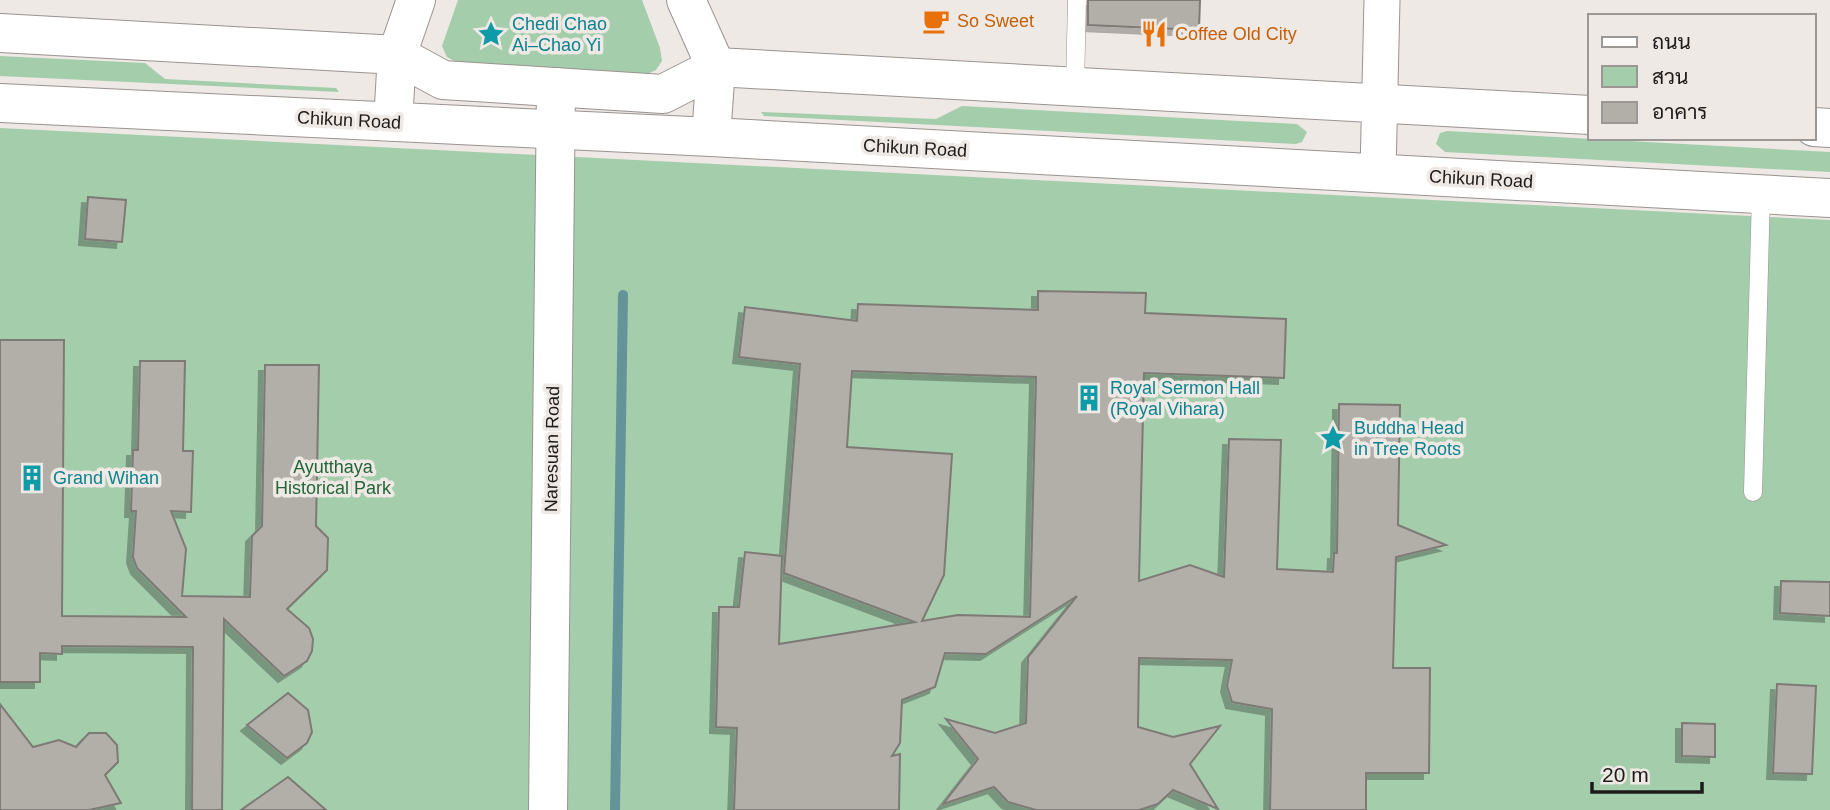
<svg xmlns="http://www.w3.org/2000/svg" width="1830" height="810" font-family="Helvetica,Sarabun,sans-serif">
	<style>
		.green { fill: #a4cdac }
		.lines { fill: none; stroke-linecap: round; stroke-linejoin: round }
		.stream { stroke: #64949a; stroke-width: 10 }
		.building { fill: #b2afa9; stroke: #7e7a75; stroke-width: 2; fill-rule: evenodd; filter: url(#shadow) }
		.service-casing { stroke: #9a9390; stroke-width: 19 }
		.minor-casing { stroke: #9a9390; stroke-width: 37 }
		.tertiary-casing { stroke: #9a9390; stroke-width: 40 }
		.secondary-casing { stroke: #9a9390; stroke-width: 40 }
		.service { stroke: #fff; stroke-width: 18 }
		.minor { stroke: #fff; stroke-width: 35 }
		.tertiary { stroke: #fff; stroke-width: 38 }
		.secondary { stroke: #fff; stroke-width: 38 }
		.labels { text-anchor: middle; stroke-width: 7; stroke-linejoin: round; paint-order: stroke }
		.food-label { font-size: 18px; fill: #c56008; stroke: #efe9e5; text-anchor: start }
		.culture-label { font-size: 18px; fill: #0d838f; stroke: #efe9e5; text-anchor: start }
		.street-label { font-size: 18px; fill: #1d1b1a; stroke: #efe9e5 }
		.park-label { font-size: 18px; fill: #236638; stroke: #efe9e5 }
	</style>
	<defs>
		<filter id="shadow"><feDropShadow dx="-6" dy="6" stdDeviation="0" flood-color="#0004"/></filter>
	</defs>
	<rect width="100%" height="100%" fill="#efe9e5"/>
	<g class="green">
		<path d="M 458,0 L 642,0 L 660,48 L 662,61 L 656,70 L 645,75 L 456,62 L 447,57 L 442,46 Z"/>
		<path d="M 0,56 L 145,63 L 165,79 L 336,88 L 339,92 L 0,76 Z"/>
		<path d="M 962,106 L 1297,124 L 1307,132 L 1302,142 L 1296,144 L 764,116 L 761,112 L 936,119 Z"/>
		<path d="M 0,128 L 1830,220 L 1830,810 L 0,810 Z"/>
		<path d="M 1447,131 L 1830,152 L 1830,172 L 1445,152 L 1436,144 L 1440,133 Z"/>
	</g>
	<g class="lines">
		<path class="stream" d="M 615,810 L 623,295"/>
	</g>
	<g class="building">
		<path d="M 1088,0 L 1200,0 L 1199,30 L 1088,25 Z"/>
		<path d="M 88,197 L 126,200 L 122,242 L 85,239 Z"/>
		<path d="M 1038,291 L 1146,293 L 1145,313 L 1286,319 L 1284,378 L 1144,373 L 1139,581 L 1190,565 L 1224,577 L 1229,439 L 1281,440 L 1277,569 L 1333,572 L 1334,553 L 1337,553 L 1339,404 L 1400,405 L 1398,525 L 1446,545 L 1396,557 L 1393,668 L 1430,668 L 1429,773 L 1366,773 L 1366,810 L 1270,810 L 1272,709 L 1232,702 L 1227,686 L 1232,660 L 1139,658 L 1138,727 L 1173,737 L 1220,726 L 1190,764 L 1218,809 L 1173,790 L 1158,804 L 1139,810 L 1036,810 L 1008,802 L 994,787 L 943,804 L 978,759 L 946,719 L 995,733 L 1026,723 L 1028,657 L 1077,596 L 986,654 L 945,653 L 935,687 L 902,700 L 900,743 L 892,756 L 900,754 L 899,810 L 734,810 L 737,728 L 716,727 L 719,607 L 739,607 L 745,552 L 782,556 L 779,644 L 915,622 L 784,573 L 800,364 L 739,357 L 745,307 L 857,321 L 858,304 L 1038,310 ZM 852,371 L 1036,377 L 1030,617 L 958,615 L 922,621 L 944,575 L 952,454 L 847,447 Z"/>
		<path d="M 0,340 L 64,340 L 62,616 L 186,617 L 137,568 L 133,557 L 136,511 L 131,511 L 133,450 L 138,450 L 140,361 L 185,361 L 183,451 L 193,451 L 191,512 L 171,511 L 186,549 L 182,596 L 250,597 L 252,536 L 262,526 L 265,365 L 319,365 L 316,526 L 328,538 L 327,570 L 287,609 L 309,628 L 313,639 L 312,651 L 307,661 L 284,676 L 224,619 L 222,810 L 192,810 L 193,647 L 62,646 L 62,654 L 40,653 L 40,682 L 0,682 Z"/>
		<path d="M 1781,581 L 1830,582 L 1830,616 L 1780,613 Z"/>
		<path d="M 1777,684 L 1816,686 L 1812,774 L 1773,773 Z"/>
		<path d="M 288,693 L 308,710 L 312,732 L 307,743 L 287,758 L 247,725 Z"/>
		<path d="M 0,704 L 33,747 L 59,740 L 76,747 L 89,733 L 106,733 L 117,745 L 118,762 L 105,775 L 121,803 L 89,810 L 0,810 Z"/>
		<path d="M 1682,723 L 1715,724 L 1715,757 L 1682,756 Z"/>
		<path d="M 288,777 L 326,810 L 241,810 Z"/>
	</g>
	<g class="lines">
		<g class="service-casing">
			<g id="service">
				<path d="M 1075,87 L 1077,0"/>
				<path d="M 1753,492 L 1761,194"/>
			</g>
		</g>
		<g class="minor-casing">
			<path id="minor" d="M 1378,173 L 1382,0"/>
		</g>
		<g class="tertiary-casing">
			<g id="tertiary">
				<path d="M 686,0 L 716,67 L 711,137"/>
				<path d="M 393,122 L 397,55 L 416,0"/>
				<path d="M 548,810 L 556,87"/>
			</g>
		</g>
		<g class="secondary-casing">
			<g id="secondary">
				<path d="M 0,33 L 397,55 L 443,80 L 663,94 L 716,67 L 1590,115"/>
				<path d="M 0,103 L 711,137 L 1830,198"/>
				<path d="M 1814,127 L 1830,128"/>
			</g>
		</g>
		<use href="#service" class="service"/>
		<use href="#minor" class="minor"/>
		<use href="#tertiary" class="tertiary"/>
		<use href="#secondary" class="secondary"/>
	</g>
	<defs>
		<g id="cafe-bare" transform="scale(2.1)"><path d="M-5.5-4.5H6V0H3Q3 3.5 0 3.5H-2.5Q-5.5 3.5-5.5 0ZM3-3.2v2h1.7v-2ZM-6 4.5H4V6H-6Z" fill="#e8710a" stroke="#efe9e5" stroke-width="2.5" paint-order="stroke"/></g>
		<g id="sight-bare" transform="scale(2.1)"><path d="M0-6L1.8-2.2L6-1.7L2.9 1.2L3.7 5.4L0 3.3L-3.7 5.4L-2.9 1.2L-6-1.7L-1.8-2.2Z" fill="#0f9aa8" stroke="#efe9e5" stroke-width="2.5" paint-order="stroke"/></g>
		<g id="restaurant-bare" transform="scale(2.1)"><path d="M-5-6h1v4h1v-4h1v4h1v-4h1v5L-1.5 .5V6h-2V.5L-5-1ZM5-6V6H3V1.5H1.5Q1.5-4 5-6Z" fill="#e8710a" stroke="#efe9e5" stroke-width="2.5" paint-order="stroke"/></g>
		<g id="building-bare" transform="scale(2.1)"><path d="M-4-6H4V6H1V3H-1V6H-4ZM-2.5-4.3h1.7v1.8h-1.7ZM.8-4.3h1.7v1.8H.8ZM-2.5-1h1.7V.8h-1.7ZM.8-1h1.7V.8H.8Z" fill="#0f9aa8" stroke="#efe9e5" stroke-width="2.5" paint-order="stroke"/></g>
	</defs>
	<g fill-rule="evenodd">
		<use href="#cafe-bare" x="936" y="21"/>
		<use href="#sight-bare" x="491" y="34"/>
		<use href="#restaurant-bare" x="1154" y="34"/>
		<use href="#building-bare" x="1089" y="398"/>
		<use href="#sight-bare" x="1333" y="438"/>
		<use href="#building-bare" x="32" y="478"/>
	</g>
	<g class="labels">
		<g class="food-label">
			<text x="957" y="27">So Sweet</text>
			<text x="1175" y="40">Coffee Old City</text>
		</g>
		<g class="culture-label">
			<text x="512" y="30">Chedi Chao<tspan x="512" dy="21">Ai–Chao Yi</tspan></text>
			<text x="1110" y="394">Royal Sermon Hall<tspan x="1110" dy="21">(Royal Vihara)</tspan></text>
			<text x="1354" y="434">Buddha Head<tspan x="1354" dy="21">in Tree Roots</tspan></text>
			<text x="53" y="484">Grand Wihan</text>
		</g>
		<g class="street-label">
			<text transform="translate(349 120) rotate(3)" y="6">Chikun Road</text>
			<text transform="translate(915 148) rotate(3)" y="6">Chikun Road</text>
			<text transform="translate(1481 179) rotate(3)" y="6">Chikun Road</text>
			<text transform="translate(552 449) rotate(-89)" y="6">Naresuan Road</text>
		</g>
		<g class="park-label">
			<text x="333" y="473">Ayutthaya<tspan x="333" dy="21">Historical Park</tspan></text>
		</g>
	</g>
	<rect x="1588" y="14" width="228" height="126" fill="#efe9e5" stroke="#9b9794" stroke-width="2"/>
	<rect x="1602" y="37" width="35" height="10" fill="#ffffff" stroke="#9b9794" stroke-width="2"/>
	<text x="1652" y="49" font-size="21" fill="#1d1b1a">ถนน</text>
	<rect x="1602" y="66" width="35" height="21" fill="#a4cdac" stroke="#9b9794" stroke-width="2"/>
	<text x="1652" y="84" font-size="21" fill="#1d1b1a">สวน</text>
	<rect x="1602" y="102" width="35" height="21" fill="#b2afa9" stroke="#9b9794" stroke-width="2"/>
	<text x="1652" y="119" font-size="21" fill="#1d1b1a">อาคาร</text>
	<path d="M1592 782v10h110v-10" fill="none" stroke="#1d1b1a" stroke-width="3.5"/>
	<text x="1602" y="782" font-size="21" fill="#1d1b1a" stroke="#efe9e5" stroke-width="5" paint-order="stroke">20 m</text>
</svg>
